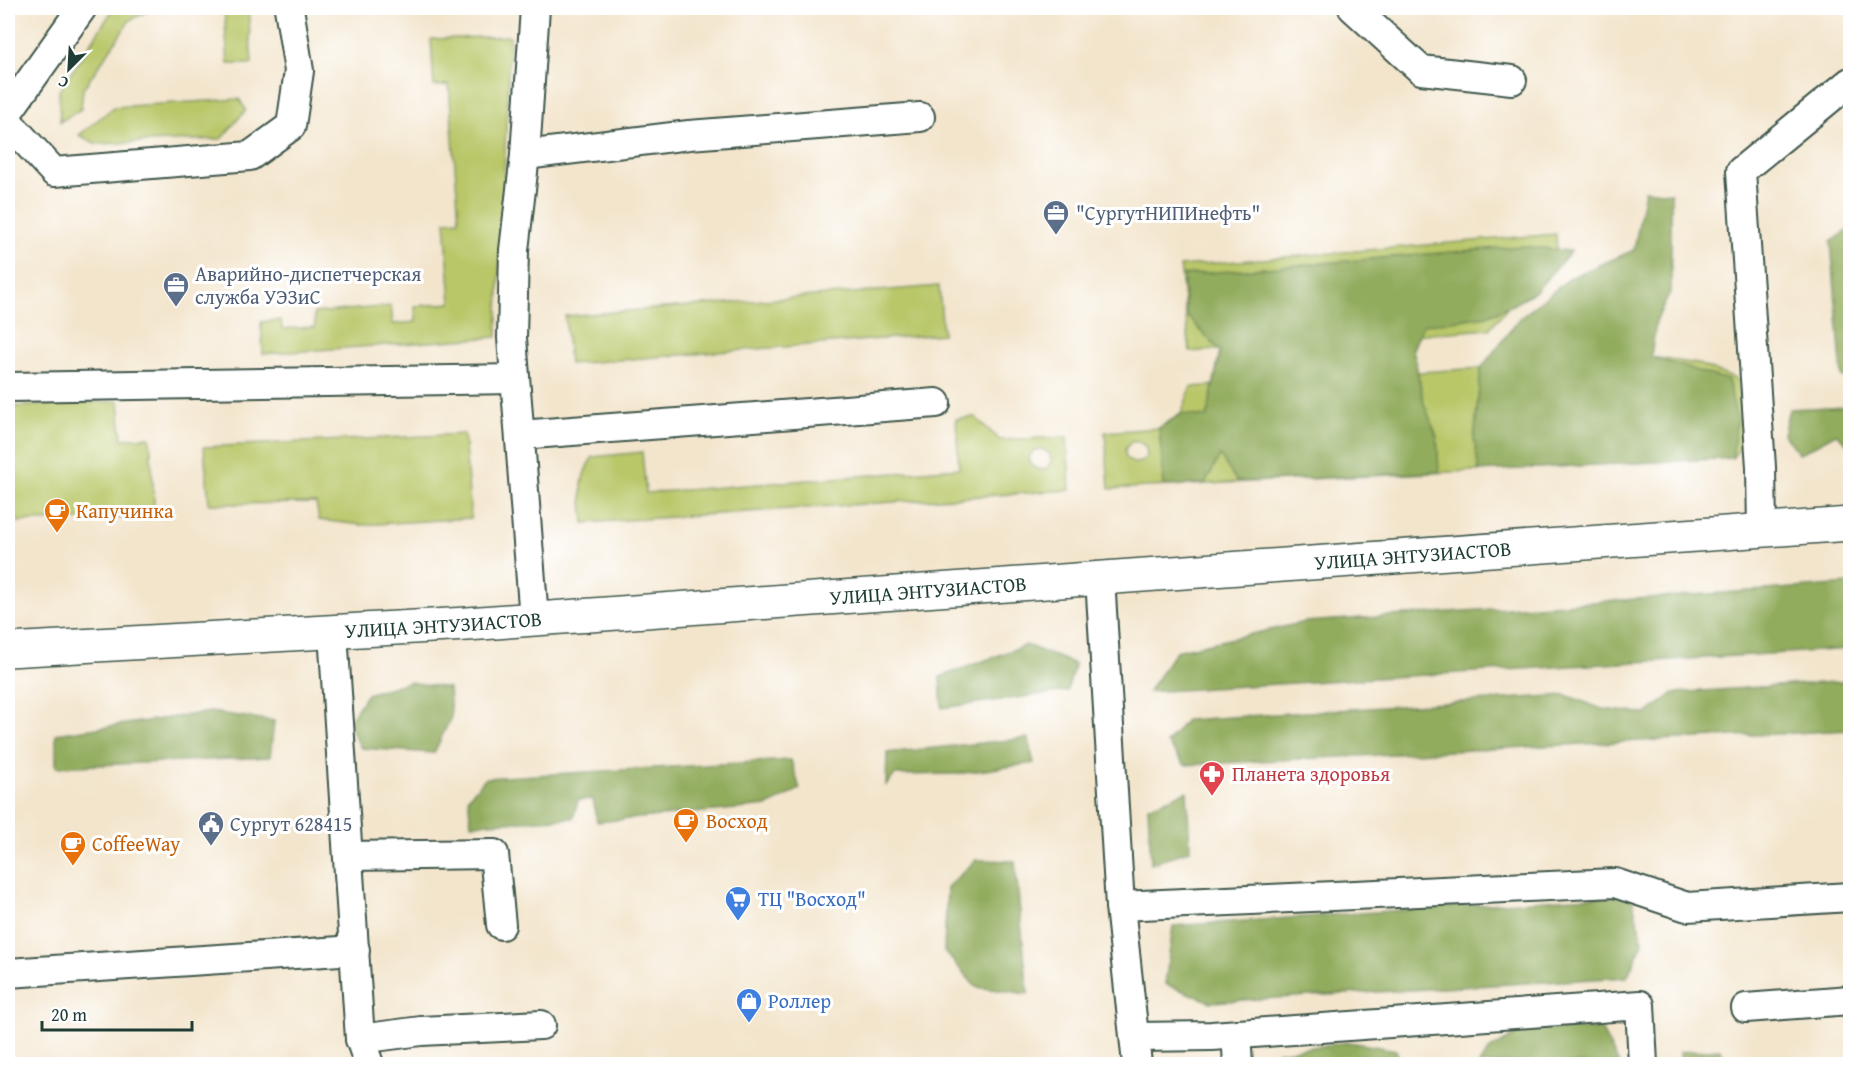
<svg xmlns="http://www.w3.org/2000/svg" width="1858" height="1072" font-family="'Gentium Book Plus',serif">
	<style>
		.green { fill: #b9c769; stroke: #6c824e; stroke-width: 1.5; fill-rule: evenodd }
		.forest { fill: #92ac5d; stroke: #587448; stroke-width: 1.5 }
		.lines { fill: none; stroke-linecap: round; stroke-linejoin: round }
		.service-casing { stroke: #3f564b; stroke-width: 32 }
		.secondary-casing { stroke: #3f564b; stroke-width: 36 }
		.service { stroke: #fff; stroke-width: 28 }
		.secondary { stroke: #fff; stroke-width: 33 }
		.labels { text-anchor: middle; stroke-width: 6; stroke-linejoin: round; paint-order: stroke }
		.service-label { font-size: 20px; fill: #4e5e75; stroke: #fff; text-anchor: start }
		.food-label { font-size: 20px; fill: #c56008; stroke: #fff; text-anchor: start }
		.street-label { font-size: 20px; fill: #1f3d34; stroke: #fff }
		.health-label { font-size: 20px; fill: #be3a42; stroke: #fff; text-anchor: start }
		.shop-label { font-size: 20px; fill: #366cbe; stroke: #fff; text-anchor: start }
	</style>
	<rect width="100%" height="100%" fill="#fff"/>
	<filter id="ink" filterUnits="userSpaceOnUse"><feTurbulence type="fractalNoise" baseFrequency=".0167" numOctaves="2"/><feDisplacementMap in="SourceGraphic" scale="12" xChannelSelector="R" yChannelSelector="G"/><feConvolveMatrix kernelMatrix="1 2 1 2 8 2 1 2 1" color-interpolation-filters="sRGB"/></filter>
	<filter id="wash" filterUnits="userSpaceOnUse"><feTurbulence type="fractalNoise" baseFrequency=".008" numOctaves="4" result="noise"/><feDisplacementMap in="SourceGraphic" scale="24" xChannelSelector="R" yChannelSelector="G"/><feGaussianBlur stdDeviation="1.35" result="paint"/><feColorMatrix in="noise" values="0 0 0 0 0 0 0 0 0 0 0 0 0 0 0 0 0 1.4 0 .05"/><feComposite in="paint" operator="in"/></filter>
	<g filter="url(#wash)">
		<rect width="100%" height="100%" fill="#f3e5cc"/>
		<g class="green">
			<path d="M 114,8 L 162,8 L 154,8 L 130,20 L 83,89 L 81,109 L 60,122 L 59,91 Z"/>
			<path d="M 224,8 L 248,8 L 252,64 L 228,64 Z"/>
			<path d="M 510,36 L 497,337 L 263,354 L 261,322 L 281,320 L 282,329 L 315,327 L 314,313 L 391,306 L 393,324 L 416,322 L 415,306 L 451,303 L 445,221 L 459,220 L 449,85 L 434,86 L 431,39 Z"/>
			<path d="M 239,99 L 246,110 L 221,139 L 97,144 L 79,135 L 114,107 Z"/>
			<path d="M 1556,234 L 1557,251 L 1489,329 L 1190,352 L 1180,266 Z"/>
			<path d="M 939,286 L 943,334 L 569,364 L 565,316 Z"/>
			<path d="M 1651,357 L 1698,364 L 1738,380 L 1743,445 L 1732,458 L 1109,489 L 1105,432 L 1159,428 L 1181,414 L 1191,387 ZM 1131,442 L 1139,442 L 1146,447 L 1147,456 L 1141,462 L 1133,463 L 1126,458 L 1125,449 Z"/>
			<path d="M 119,401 L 122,439 L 150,437 L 155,517 L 8,522 L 8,407 Z"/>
			<path d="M 975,417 L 1000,440 L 1067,437 L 1070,490 L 584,523 C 582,498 577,478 593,457 L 642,452 L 646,493 L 959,468 L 956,419 ZM 1041,449 L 1049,453 L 1051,461 L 1047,468 L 1039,470 L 1032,466 L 1029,458 L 1033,451 Z"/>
			<path d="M 464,434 L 471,518 L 362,525 L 319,520 L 316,503 L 209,504 L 204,447 Z"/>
		</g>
		<g class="forest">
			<path d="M 1645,190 L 1671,193 L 1671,291 L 1656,321 L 1651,357 L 1728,380 L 1737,419 L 1732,458 L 1479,471 L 1474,440 L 1481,368 L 1519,319 L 1570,278 L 1634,250 Z"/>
			<path d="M 1850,229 L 1850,376 L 1842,377 L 1831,242 Z"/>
			<path d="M 1522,246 L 1571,251 L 1536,291 L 1512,305 L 1487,316 L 1423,325 L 1413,349 L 1424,403 L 1437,437 L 1439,472 L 1237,482 L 1220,456 L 1205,484 L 1164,486 L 1159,428 L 1181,414 L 1207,417 L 1220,351 L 1186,315 L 1183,275 Z"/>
			<path d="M 1850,406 L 1850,446 L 1836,434 L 1799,454 L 1783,434 L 1789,409 Z"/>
			<path d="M 1850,584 L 1850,649 L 1148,692 L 1176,651 L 1305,622 Z"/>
			<path d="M 1026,645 L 1075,664 L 1067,691 L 942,708 L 940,677 Z"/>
			<path d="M 1850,681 L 1850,730 L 1185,765 L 1167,743 L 1186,720 L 1566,695 L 1602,709 L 1646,714 L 1674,693 Z"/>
			<path d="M 409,682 L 449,688 L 451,717 L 434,753 L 361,748 L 348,723 L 367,694 Z"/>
			<path d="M 210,712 L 274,721 L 270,757 L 56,767 L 56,734 Z"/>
			<path d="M 1028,738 L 1034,763 L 957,774 L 895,775 L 886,785 L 887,753 Z"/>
			<path d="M 791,760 L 800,789 L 768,806 L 597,822 L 593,799 L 578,800 L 573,818 L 471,824 L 468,797 L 486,778 Z"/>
			<path d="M 1187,791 L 1190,850 L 1151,864 L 1148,807 Z"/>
			<path d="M 976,860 L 1015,861 L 1028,994 L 976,987 L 944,951 L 947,887 Z"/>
			<path d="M 1631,894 L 1643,943 L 1627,977 L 1211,1002 L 1165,984 L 1173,926 Z"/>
			<path d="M 1526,1029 L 1601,1029 L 1619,1064 L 1479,1064 L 1490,1049 Z"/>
			<path d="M 1349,1042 L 1396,1050 L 1401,1064 L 1260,1064 L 1278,1052 Z"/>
			<path d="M 1720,1049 L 1726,1064 L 1681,1064 L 1680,1052 Z"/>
		</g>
	</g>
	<g filter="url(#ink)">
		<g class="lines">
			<g class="service-casing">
				<g id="service">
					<path d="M 1353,8 L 1421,70 L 1512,80"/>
					<path d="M 8,112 L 82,8"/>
					<path d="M 8,122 L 54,172 L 250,156 L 291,126 L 299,71 L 289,8"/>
					<path d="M 525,155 L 689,135 L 920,117"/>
					<path d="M 8,387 L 515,379"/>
					<path d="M 520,435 L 936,403"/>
					<path d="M 1762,531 L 1761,467 L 1741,171 L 1850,82"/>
					<path d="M 1100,578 L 1120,906 L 1137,1064"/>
					<path d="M 534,619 L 512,338 L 514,250 L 525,155 L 535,8"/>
					<path d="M 333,633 L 360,1039 L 369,1064"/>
					<path d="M 348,856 L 494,854 L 501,925"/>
					<path d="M 1120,906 L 1615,883 L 1687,907 L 1850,897"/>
					<path d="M 8,973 L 355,950"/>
					<path d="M 1746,1008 L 1850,1000"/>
					<path d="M 1236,1034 L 1238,1064"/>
					<path d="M 1135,1037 L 1212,1036 L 1640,1005 L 1643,1064"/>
					<path d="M 360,1039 L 421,1031 L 541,1025"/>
				</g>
			</g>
			<g class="secondary-casing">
				<g id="secondary">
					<path id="s1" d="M 8,650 L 467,624 L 1850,524"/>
				</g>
			</g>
			<use href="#service" class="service"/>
			<use href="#secondary" class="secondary"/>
		</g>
	</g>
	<defs>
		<g id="office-pin" transform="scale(1.35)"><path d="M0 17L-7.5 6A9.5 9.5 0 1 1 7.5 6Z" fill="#5c6f8a" stroke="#fff"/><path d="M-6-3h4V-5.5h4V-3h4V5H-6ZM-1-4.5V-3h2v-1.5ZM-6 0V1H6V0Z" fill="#fff"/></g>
		<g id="cafe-pin" transform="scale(1.35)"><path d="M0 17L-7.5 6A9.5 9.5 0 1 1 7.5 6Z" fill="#e8710a" stroke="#fff"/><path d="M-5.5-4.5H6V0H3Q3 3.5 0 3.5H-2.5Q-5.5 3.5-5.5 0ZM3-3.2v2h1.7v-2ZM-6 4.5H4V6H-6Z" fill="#fff"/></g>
		<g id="pharmacy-pin" transform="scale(1.35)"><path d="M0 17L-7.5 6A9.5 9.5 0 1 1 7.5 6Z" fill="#e0444e" stroke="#fff"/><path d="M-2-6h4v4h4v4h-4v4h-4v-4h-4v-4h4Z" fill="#fff"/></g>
		<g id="civic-pin" transform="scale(1.35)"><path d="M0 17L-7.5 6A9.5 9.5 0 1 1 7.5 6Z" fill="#5c6f8a" stroke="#fff"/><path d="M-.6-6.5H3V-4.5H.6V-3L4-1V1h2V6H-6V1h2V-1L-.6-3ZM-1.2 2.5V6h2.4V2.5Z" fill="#fff"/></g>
		<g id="supermarket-pin" transform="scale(1.35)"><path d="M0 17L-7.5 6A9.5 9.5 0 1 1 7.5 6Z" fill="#3f7fe0" stroke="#fff"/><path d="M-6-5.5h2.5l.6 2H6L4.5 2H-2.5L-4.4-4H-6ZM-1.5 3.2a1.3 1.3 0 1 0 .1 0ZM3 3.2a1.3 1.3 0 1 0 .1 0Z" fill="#fff"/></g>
		<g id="shop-pin" transform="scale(1.35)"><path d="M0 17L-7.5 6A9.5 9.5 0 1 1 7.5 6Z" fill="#3f7fe0" stroke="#fff"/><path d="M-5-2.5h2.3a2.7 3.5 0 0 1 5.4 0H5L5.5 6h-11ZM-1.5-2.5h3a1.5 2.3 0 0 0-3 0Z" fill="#fff"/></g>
	</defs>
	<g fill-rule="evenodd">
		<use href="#office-pin" x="1056" y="213"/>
		<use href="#office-pin" x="176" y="285"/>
		<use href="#cafe-pin" x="57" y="511"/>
		<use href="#pharmacy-pin" x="1212" y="774"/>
		<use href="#cafe-pin" x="686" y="821"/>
		<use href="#civic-pin" x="211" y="824"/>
		<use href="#cafe-pin" x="73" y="844"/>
		<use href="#supermarket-pin" x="738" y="899"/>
		<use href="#shop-pin" x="749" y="1001"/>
	</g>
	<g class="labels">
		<g class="service-label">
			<text x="1076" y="220">"СургутНИПИнефть"</text>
			<text x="195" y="281">Аварийно-диспетчерская<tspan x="195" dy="23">служба УЭЗиС</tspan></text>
			<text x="230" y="831">Сургут 628415</text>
		</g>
		<g class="food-label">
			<text x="76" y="518">Капучинка</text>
			<text x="706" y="828">Восход</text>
			<text x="92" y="851">CoffeeWay</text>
		</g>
		<g class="street-label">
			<text dy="7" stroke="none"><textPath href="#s1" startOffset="1408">УЛИЦА ЭНТУЗИАСТОВ</textPath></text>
			<text dy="7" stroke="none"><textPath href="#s1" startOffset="922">УЛИЦА ЭНТУЗИАСТОВ</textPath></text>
			<text dy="7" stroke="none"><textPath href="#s1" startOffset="436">УЛИЦА ЭНТУЗИАСТОВ</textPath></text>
		</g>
		<g class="health-label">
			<text x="1232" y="781">Планета здоровья</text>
		</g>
		<g class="shop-label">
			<text x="758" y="906">ТЦ "Восход"</text>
			<text x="768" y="1008">Роллер</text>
		</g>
	</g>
	<rect width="1858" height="1072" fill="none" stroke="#fff" stroke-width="30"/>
	<g transform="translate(69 69) rotate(204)" stroke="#ffffff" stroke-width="4.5" paint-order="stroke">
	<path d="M0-4.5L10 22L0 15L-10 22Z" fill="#1f3d34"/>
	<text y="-9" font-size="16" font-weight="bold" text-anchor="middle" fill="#1f3d34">С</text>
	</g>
	<path d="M42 1021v9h150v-9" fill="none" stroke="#1f3d34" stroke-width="3"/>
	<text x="51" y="1021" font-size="18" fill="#1f3d34" stroke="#ffffff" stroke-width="4.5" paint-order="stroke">20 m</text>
</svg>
